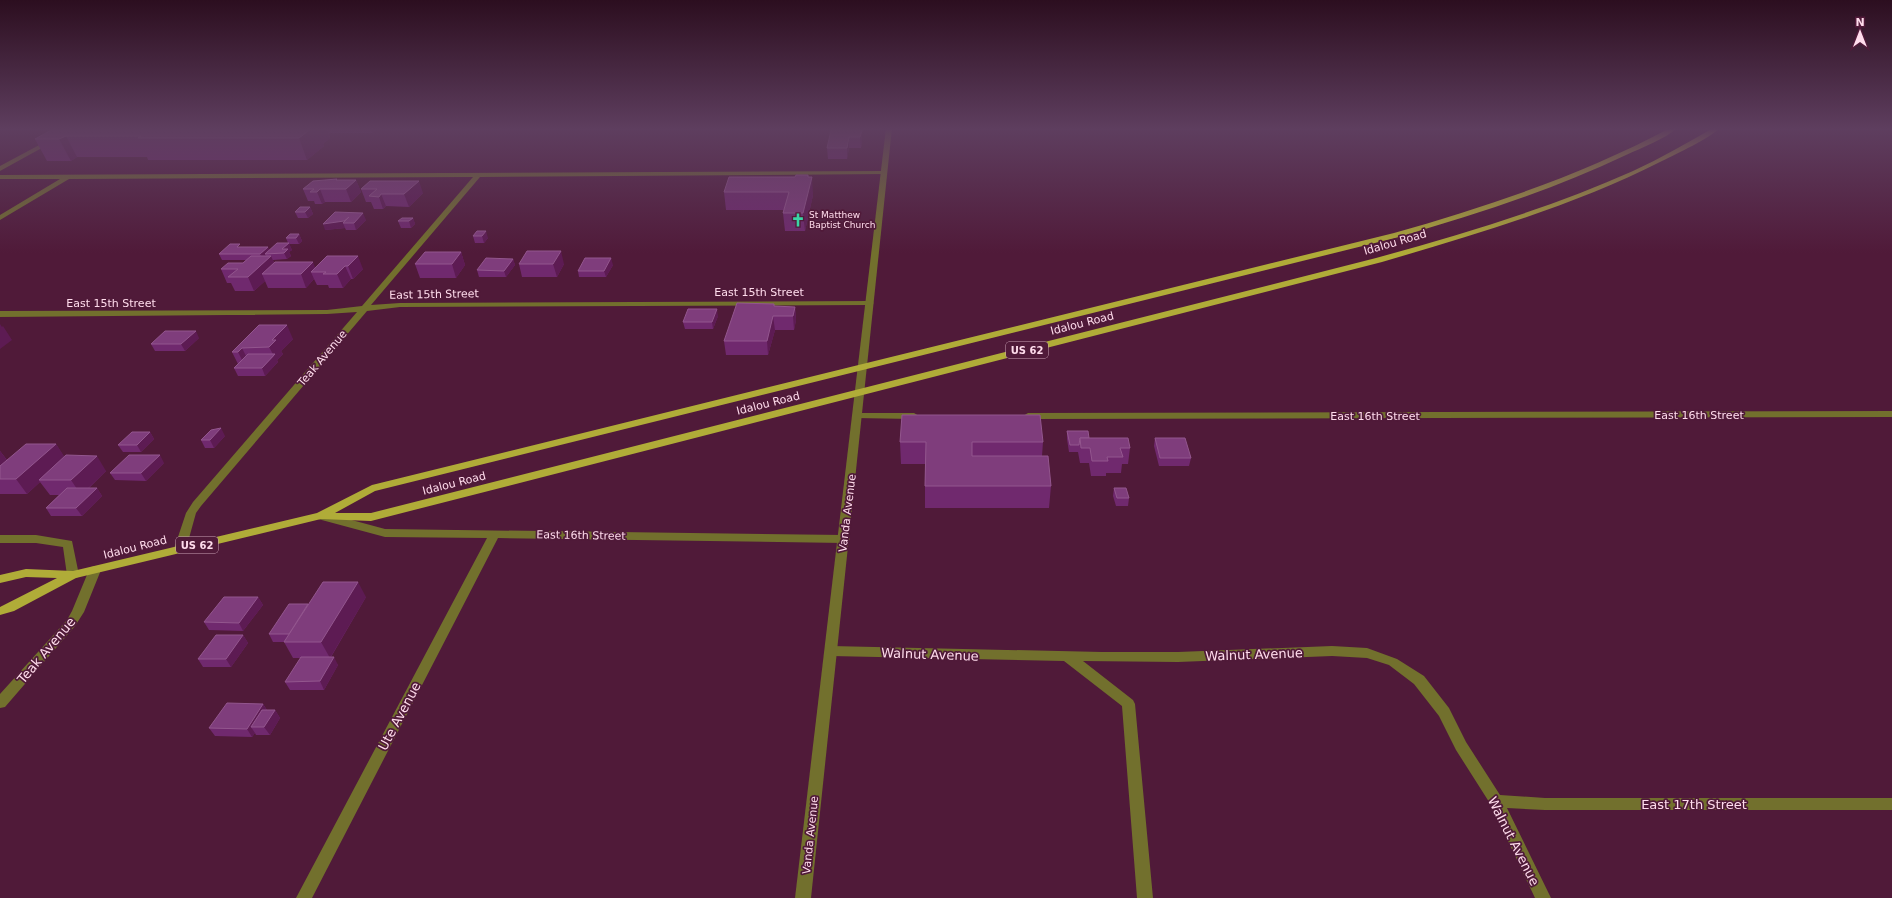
<svg xmlns="http://www.w3.org/2000/svg" width="1892" height="898" font-family="'DejaVu Sans',sans-serif">
	<style>
		.built { fill: #602447 }
		.lines { fill: none; stroke-linecap: round; stroke-linejoin: round }
		.minor { fill: #72702d; fill-rule: evenodd }
		.tertiary { fill: #72702d; fill-rule: evenodd }
		.primary { fill: #b0ac38; fill-rule: evenodd }
		.wall { fill: #70296e }
		.shaded-wall { fill: #5d1b53 }
		.building { fill: #7f3d7c; stroke: #93568e }
		.labels { text-anchor: middle; stroke-width: 3.5; stroke-linejoin: round; paint-order: stroke }
		.far-poi-label { font-size: 9px; fill: #ffdcec; stroke: #501a39; text-anchor: start }
		.shield { fill: #501a39; stroke: #caa2b6; stroke-width: 1 }
		.shield-label { font-size: 10px; font-weight: bold; fill: #ffdcec }
		.street-label { font-size: 11px; fill: #ffdcec; stroke: #501a39 }
		.near-street-label { font-size: 13px; fill: #ffdcec; stroke: #501a39 }
	</style>
	<rect width="100%" height="100%" fill="#501a39"/>
	<path class="built" d="M 901,128 L 1053,128 L 1054,129 L 901,129 Z"/>
	<g class="lines">
		<g class="minor">
			<path d="M 71,128 L 78,128 L 0,171 L 0,166 Z"/>
			<path d="M 884,171 L 886,172 L 886,174 L 480,177 L 371,305 L 400,303 L 870,301 L 874,303 L 870,305 L 400,307 L 367,311 L 201,506 L 196,513 L 186,549 L 184,552 L 176,552 L 174,549 L 186,513 L 193,502 L 357,312 L 327,314 L 0,317 L 0,311 L 327,310 L 362,306 L 473,177 L 69,179 L 0,220 L 0,215 L 60,179 L 0,179 L 0,175 Z"/>
			<path d="M 1892,411 L 1892,417 L 1028,419 L 1023,416 L 1028,413 Z"/>
			<path d="M 858,413 L 914,413 L 919,416 L 914,419 L 855,418 L 853,416 L 855,414 Z"/>
			<path d="M 322,512 L 385,529 L 844,535 L 848,536 L 850,539 L 848,542 L 844,543 L 498,538 L 312,898 L 296,898 L 487,538 L 385,537 L 318,519 L 317,516 Z"/>
			<path d="M 0,535 L 36,535 L 72,541 L 79,575 L 77,578 L 69,578 L 67,575 L 63,547 L 36,543 L 0,543 Z"/>
			<path d="M 95,566 L 99,567 L 101,570 L 84,612 L 75,626 L 5,707 L 0,708 L 0,694 L 67,620 L 72,611 L 89,570 L 91,567 Z"/>
			<path d="M 831,646 L 1102,652 L 1178,652 L 1332,646 L 1367,648 L 1397,659 L 1424,676 L 1449,708 L 1466,742 L 1500,795 L 1545,798 L 1892,798 L 1892,810 L 1545,810 L 1507,808 L 1551,898 L 1535,898 L 1491,805 L 1456,750 L 1439,716 L 1414,684 L 1389,665 L 1367,658 L 1332,656 L 1178,662 L 1083,661 L 1133,700 L 1135,704 L 1153,898 L 1137,898 L 1122,706 L 1064,661 L 831,656 L 827,654 L 825,651 L 827,648 Z"/>
		</g>
		<path class="tertiary" d="M 886,128 L 892,128 L 811,898 L 795,898 Z"/>
		<path class="primary" d="M 1670,128 L 1677,128 C 1665,139 1641,148 1626,155 C 1553,190 1476,214 1399,237 L 375,491 L 335,513 L 371,513 L 1376,258 C 1463,234 1550,208 1633,171 C 1661,158 1687,143 1713,128 L 1720,128 C 1708,139 1678,153 1662,161 C 1573,206 1477,234 1382,262 L 371,521 L 321,519 L 76,578 L 14,611 L 0,615 L 0,607 L 57,578 L 26,577 L 0,583 L 0,575 L 26,569 L 73,571 L 317,513 L 372,485 L 1394,233 C 1489,206 1582,175 1670,128 Z"/>
	</g>
	<g class="wall">
		<path d="M 55,128 L 378,128 L 372,133 L 329,133 L 330,138 L 323,144 L 324,146 L 307,160 L 148,160 L 147,157 L 77,157 L 71,161 L 47,161 L 35,139 Z"/>
		<path d="M 862,130 L 862,142 L 861,148 L 849,148 L 847,159 L 828,159 L 827,148 Z"/>
		<path d="M 808,175 L 813,195 L 805,231 L 785,231 L 783,213 L 784,210 L 726,210 L 724,192 Z"/>
		<path d="M 337,179 L 337,180 L 356,180 L 361,192 L 351,202 L 325,202 L 322,204 L 315,204 L 314,201 L 308,201 L 303,189 Z"/>
		<path d="M 370,181 L 423,193 L 409,207 L 386,206 L 383,209 L 374,209 L 371,202 L 366,202 L 361,189 Z"/>
		<path d="M 310,207 L 313,214 L 308,218 L 298,218 L 295,212 Z"/>
		<path d="M 335,212 L 366,220 L 356,230 L 346,230 L 345,228 L 325,230 Z"/>
		<path d="M 413,218 L 415,224 L 411,228 L 401,228 L 398,221 Z"/>
		<path d="M 477,231 L 488,238 L 484,243 L 475,243 L 473,236 Z"/>
		<path d="M 299,234 L 302,241 L 299,244 L 289,244 L 292,250 L 289,252 L 291,256 L 287,259 L 273,260 L 274,263 L 316,268 L 327,256 L 363,269 L 353,279 L 351,279 L 343,288 L 329,288 L 328,285 L 317,285 L 314,279 L 306,288 L 268,288 L 265,281 L 254,291 L 235,291 L 231,283 L 227,283 L 221,269 L 243,263 L 246,260 L 222,260 L 219,254 L 241,247 L 269,250 L 288,243 L 286,238 Z"/>
		<path d="M 461,252 L 465,265 L 456,278 L 420,278 L 415,264 Z"/>
		<path d="M 513,259 L 515,265 L 506,277 L 479,277 L 477,270 Z"/>
		<path d="M 519,264 L 564,264 L 557,277 L 522,277 Z"/>
		<path d="M 613,265 L 606,277 L 579,277 L 578,271 Z"/>
		<path d="M 775,306 L 795,307 L 796,320 L 794,330 L 775,330 L 768,355 L 726,355 L 724,341 Z"/>
		<path d="M 718,316 L 713,329 L 685,329 L 683,322 Z"/>
		<path d="M 259,325 L 293,339 L 281,351 L 283,354 L 277,360 L 278,362 L 265,376 L 238,376 L 234,368 L 238,364 L 232,352 Z"/>
		<path d="M 199,338 L 185,351 L 155,351 L 151,344 Z"/>
		<path d="M 1067,431 L 1089,438 L 1130,448 L 1128,464 L 1122,464 L 1121,473 L 1106,473 L 1106,476 L 1091,476 L 1089,463 L 1080,463 L 1078,452 L 1069,452 L 1067,439 Z"/>
		<path d="M 150,432 L 154,439 L 141,452 L 123,452 L 118,445 Z"/>
		<path d="M 225,436 L 214,448 L 205,448 L 201,440 Z"/>
		<path d="M 1155,438 L 1191,458 L 1189,466 L 1159,466 L 1154,446 Z"/>
		<path d="M 900,442 L 1043,442 L 1042,456 L 1051,486 L 1049,508 L 925,508 L 925,464 L 901,464 Z"/>
		<path d="M 56,444 L 64,457 L 106,471 L 89,488 L 97,488 L 102,496 L 82,516 L 51,516 L 46,508 L 59,495 L 50,495 L 40,482 L 27,494 L 0,494 L 0,451 L 7,460 Z"/>
		<path d="M 164,463 L 146,481 L 115,480 L 110,473 Z"/>
		<path d="M 1114,488 L 1129,498 L 1128,506 L 1116,506 L 1113,496 Z"/>
		<path d="M 258,597 L 263,605 L 243,631 L 209,630 L 204,622 Z"/>
		<path d="M 366,597 L 331,657 L 338,665 L 324,690 L 290,690 L 285,682 L 301,658 L 293,658 L 284,642 L 273,642 L 269,634 L 308,604 Z"/>
		<path d="M 243,635 L 248,643 L 231,667 L 203,667 L 198,659 Z"/>
		<path d="M 263,704 L 267,710 L 275,710 L 280,718 L 270,735 L 256,735 L 255,733 L 252,737 L 215,736 L 209,728 Z"/>
	</g>
	<g class="shaded-wall">
		<path d="M 312,128 L 326,128 L 330,138 L 323,144 L 324,146 L 307,160 L 299,138 Z"/>
		<path d="M 370,128 L 378,128 L 372,133 Z"/>
		<path d="M 862,130 L 862,142 L 861,148 L 860,137 Z"/>
		<path d="M 66,136 L 77,157 L 71,161 L 59,139 Z"/>
		<path d="M 849,137 L 849,148 L 847,159 L 847,148 Z"/>
		<path d="M 808,175 L 809,188 L 812,177 L 813,195 L 805,231 L 803,213 Z"/>
		<path d="M 356,180 L 361,192 L 351,202 L 346,189 Z"/>
		<path d="M 419,181 L 423,193 L 409,207 L 404,194 Z"/>
		<path d="M 320,189 L 325,202 L 322,204 L 317,192 Z"/>
		<path d="M 381,194 L 386,206 L 383,209 L 379,197 Z"/>
		<path d="M 310,207 L 313,214 L 308,218 L 305,212 Z"/>
		<path d="M 363,213 L 366,220 L 356,230 L 354,223 Z"/>
		<path d="M 349,217 L 343,223 L 345,228 L 325,230 L 323,224 Z"/>
		<path d="M 413,218 L 415,224 L 411,228 L 409,221 Z"/>
		<path d="M 486,231 L 488,238 L 484,243 L 482,236 Z"/>
		<path d="M 299,234 L 302,241 L 299,244 L 296,238 Z"/>
		<path d="M 289,243 L 292,250 L 289,252 L 291,256 L 287,259 L 282,249 Z"/>
		<path d="M 268,247 L 271,253 L 265,254 L 267,257 L 263,260 L 260,254 Z"/>
		<path d="M 561,251 L 564,264 L 557,277 L 553,264 Z"/>
		<path d="M 461,252 L 465,265 L 456,278 L 452,264 Z"/>
		<path d="M 271,256 L 277,269 L 262,274 L 265,281 L 254,291 L 248,277 Z"/>
		<path d="M 358,256 L 363,269 L 353,279 L 348,266 Z"/>
		<path d="M 611,258 L 613,265 L 606,277 L 604,271 Z"/>
		<path d="M 513,259 L 515,265 L 506,277 L 504,271 Z"/>
		<path d="M 313,262 L 317,272 L 311,272 L 314,279 L 306,288 L 301,274 Z"/>
		<path d="M 345,266 L 351,279 L 343,288 L 337,274 Z"/>
		<path d="M 795,307 L 796,320 L 794,330 L 793,316 Z"/>
		<path d="M 717,309 L 718,316 L 713,329 L 712,322 Z"/>
		<path d="M 773,316 L 775,330 L 768,355 L 767,341 Z"/>
		<path d="M 0,324 L 2,327 L 3,326 L 12,340 L 0,349 Z"/>
		<path d="M 287,325 L 293,339 L 281,351 L 283,354 L 277,360 L 278,362 L 265,376 L 262,368 L 274,356 L 269,347 L 272,340 Z"/>
		<path d="M 196,331 L 199,338 L 185,351 L 181,344 Z"/>
		<path d="M 242,348 L 249,362 L 245,366 L 238,352 Z"/>
		<path d="M 221,428 L 225,436 L 214,448 L 210,440 Z"/>
		<path d="M 150,432 L 154,439 L 141,452 L 137,445 Z"/>
		<path d="M 56,444 L 66,459 L 39,480 L 40,482 L 27,494 L 16,479 Z"/>
		<path d="M 0,451 L 9,463 L 0,472 Z"/>
		<path d="M 160,455 L 164,463 L 146,481 L 141,473 Z"/>
		<path d="M 97,456 L 106,471 L 81,495 L 71,480 Z"/>
		<path d="M 97,488 L 102,496 L 82,516 L 76,508 Z"/>
		<path d="M 358,582 L 366,597 L 330,658 L 321,642 Z"/>
		<path d="M 258,597 L 263,605 L 243,631 L 239,623 Z"/>
		<path d="M 243,635 L 248,643 L 231,667 L 226,659 Z"/>
		<path d="M 334,657 L 338,665 L 324,690 L 320,681 Z"/>
		<path d="M 263,704 L 268,712 L 251,727 L 255,733 L 252,737 L 247,729 Z"/>
		<path d="M 275,710 L 280,718 L 270,735 L 264,727 Z"/>
	</g>
	<g class="building">
		<path d="M 55,128 L 312,128 L 299,138 L 138,138 L 141,136 L 66,136 L 59,139 L 35,139 Z"/>
		<path d="M 831,130 L 862,130 L 860,137 L 849,137 L 847,148 L 827,148 Z"/>
		<path d="M 796,175 L 808,175 L 808,177 L 812,177 L 803,213 L 783,213 L 789,192 L 724,192 L 729,177 L 795,177 Z"/>
		<path d="M 337,179 L 336,180 L 356,180 L 346,189 L 320,189 L 317,192 L 310,192 L 314,189 L 303,189 L 313,181 Z"/>
		<path d="M 370,181 L 419,181 L 404,194 L 381,194 L 379,197 L 369,196 L 377,189 L 361,189 Z"/>
		<path d="M 300,207 L 310,207 L 305,212 L 295,212 Z"/>
		<path d="M 335,212 L 363,213 L 354,223 L 343,223 L 349,217 L 344,221 L 323,224 Z"/>
		<path d="M 402,218 L 413,218 L 409,221 L 398,221 Z"/>
		<path d="M 477,231 L 486,231 L 482,236 L 473,236 Z"/>
		<path d="M 290,234 L 299,234 L 296,238 L 286,238 Z"/>
		<path d="M 277,243 L 289,243 L 282,249 L 288,249 L 284,253 L 265,254 Z"/>
		<path d="M 230,244 L 240,244 L 237,247 L 268,247 L 260,254 L 219,254 Z"/>
		<path d="M 527,251 L 561,251 L 553,264 L 519,264 Z"/>
		<path d="M 425,252 L 461,252 L 452,264 L 415,264 Z"/>
		<path d="M 251,256 L 271,256 L 248,277 L 228,277 L 238,269 L 221,269 L 228,263 L 243,263 Z"/>
		<path d="M 327,256 L 358,256 L 348,266 L 345,266 L 337,274 L 323,274 L 326,272 L 311,272 Z"/>
		<path d="M 486,258 L 513,259 L 504,271 L 477,270 Z"/>
		<path d="M 585,258 L 611,258 L 604,271 L 578,271 Z"/>
		<path d="M 275,262 L 313,262 L 301,274 L 262,274 Z"/>
		<path d="M 737,303 L 774,304 L 774,306 L 795,307 L 793,316 L 773,316 L 767,341 L 724,341 Z"/>
		<path d="M 688,309 L 717,309 L 712,322 L 683,322 Z"/>
		<path d="M 259,325 L 287,325 L 272,340 L 276,340 L 269,347 L 242,348 L 238,352 L 232,352 Z"/>
		<path d="M 165,331 L 196,331 L 181,344 L 151,344 Z"/>
		<path d="M 248,354 L 275,354 L 262,368 L 234,368 Z"/>
		<path d="M 902,415 L 1040,415 L 1043,442 L 972,442 L 972,456 L 1048,456 L 1051,486 L 925,486 L 926,442 L 900,442 Z"/>
		<path d="M 221,428 L 210,440 L 201,440 L 211,430 Z"/>
		<path d="M 1067,431 L 1088,431 L 1089,438 L 1080,438 L 1079,445 L 1070,445 Z"/>
		<path d="M 132,432 L 150,432 L 137,445 L 118,445 Z"/>
		<path d="M 1080,438 L 1128,438 L 1130,448 L 1120,448 L 1123,457 L 1107,457 L 1108,461 L 1092,461 L 1090,448 L 1081,448 Z"/>
		<path d="M 1155,438 L 1185,438 L 1191,458 L 1160,458 Z"/>
		<path d="M 26,444 L 56,444 L 16,479 L 0,479 L 0,466 Z"/>
		<path d="M 66,455 L 97,456 L 71,480 L 39,480 Z"/>
		<path d="M 129,455 L 160,455 L 141,473 L 110,473 Z"/>
		<path d="M 67,488 L 97,488 L 76,508 L 46,508 Z"/>
		<path d="M 1114,488 L 1126,488 L 1129,498 L 1117,498 Z"/>
		<path d="M 323,582 L 358,582 L 321,642 L 284,642 Z"/>
		<path d="M 224,597 L 258,597 L 239,623 L 204,622 Z"/>
		<path d="M 289,604 L 308,604 L 289,634 L 269,634 Z"/>
		<path d="M 216,635 L 243,635 L 226,659 L 198,659 Z"/>
		<path d="M 301,657 L 334,657 L 320,681 L 285,682 Z"/>
		<path d="M 227,703 L 263,704 L 247,729 L 209,728 Z"/>
		<path d="M 262,710 L 275,710 L 264,727 L 251,727 Z"/>
	</g>
	<linearGradient id="sky" x2="0" y2="1"><stop stop-color="#2c0e1f"/><stop offset="0.51" stop-color="#5e3e5f"/><stop offset="1" stop-color="#5e3e5f" stop-opacity="0"/></linearGradient>
	<rect width="1892" height="253" fill="url(#sky)"/>
	<defs>
		<g id="church-bare" transform="scale(1.08)"><path d="M-1.2-6h2.4v3.5h3.3v2.4h-3.3V6h-2.4V-.1h-3.3v-2.4h3.3Z" fill="#3ad4a5" stroke="#501a39" stroke-width="2.5" paint-order="stroke"/></g>
	</defs>
	<g fill-rule="evenodd">
		<use href="#church-bare" x="798" y="220"/>
	</g>
	<g class="labels">
		<g class="far-poi-label">
			<text x="809" y="218">St Matthew<tspan x="809" dy="10">Baptist Church</tspan></text>
		</g>
		<g class="shield">
			<rect x="1006" y="342" width="42" height="16" rx="3"/>
			<rect x="176" y="537" width="42" height="16" rx="3"/>
		</g>
		<g class="shield-label">
			<text x="1027" y="354">US 62</text>
			<text x="197" y="549">US 62</text>
		</g>
		<g class="street-label">
			<text transform="translate(1395 242) rotate(-16)" y="4">Idalou Road</text>
			<text x="759" y="296">East 15th Street</text>
			<text transform="translate(434 294) rotate(-1)" y="4">East 15th Street</text>
			<text x="111" y="307">East 15th Street</text>
			<text transform="translate(1082 323) rotate(-14)" y="4">Idalou Road</text>
			<text transform="translate(322 358) rotate(-50)" y="4">Teak Avenue</text>
			<text transform="translate(768 403) rotate(-14)" y="4">Idalou Road</text>
			<text x="1699" y="419">East 16th Street</text>
			<text x="1375" y="420">East 16th Street</text>
			<text transform="translate(454 483) rotate(-14)" y="4">Idalou Road</text>
			<text transform="translate(847 513) rotate(-83)" y="4">Vanda Avenue</text>
			<text transform="translate(581 535) rotate(1)" y="4">East 16th Street</text>
			<text transform="translate(135 547) rotate(-14)" y="4">Idalou Road</text>
			<text transform="translate(810 835) rotate(-84)" y="4">Vanda Avenue</text>
		</g>
		<g class="near-street-label">
			<text transform="translate(46 650) rotate(-50)" y="5">Teak Avenue</text>
			<text transform="translate(930 654) rotate(2)" y="5">Walnut Avenue</text>
			<text transform="translate(1254 654) rotate(-2)" y="5">Walnut Avenue</text>
			<text transform="translate(399 716) rotate(-62)" y="5">Ute Avenue</text>
			<text x="1694" y="809">East 17th Street</text>
			<text transform="translate(1514 841) rotate(63)" y="5">Walnut Avenue</text>
		</g>
	</g>
	<g transform="translate(1860 32)" stroke="#501a39" stroke-width="3" paint-order="stroke">
	<path d="M0-3L7 15L0 10L-7 15Z" fill="#ffdcec"/>
	<text y="-6" font-size="11" font-weight="bold" text-anchor="middle" fill="#ffdcec">N</text>
	</g>
</svg>
